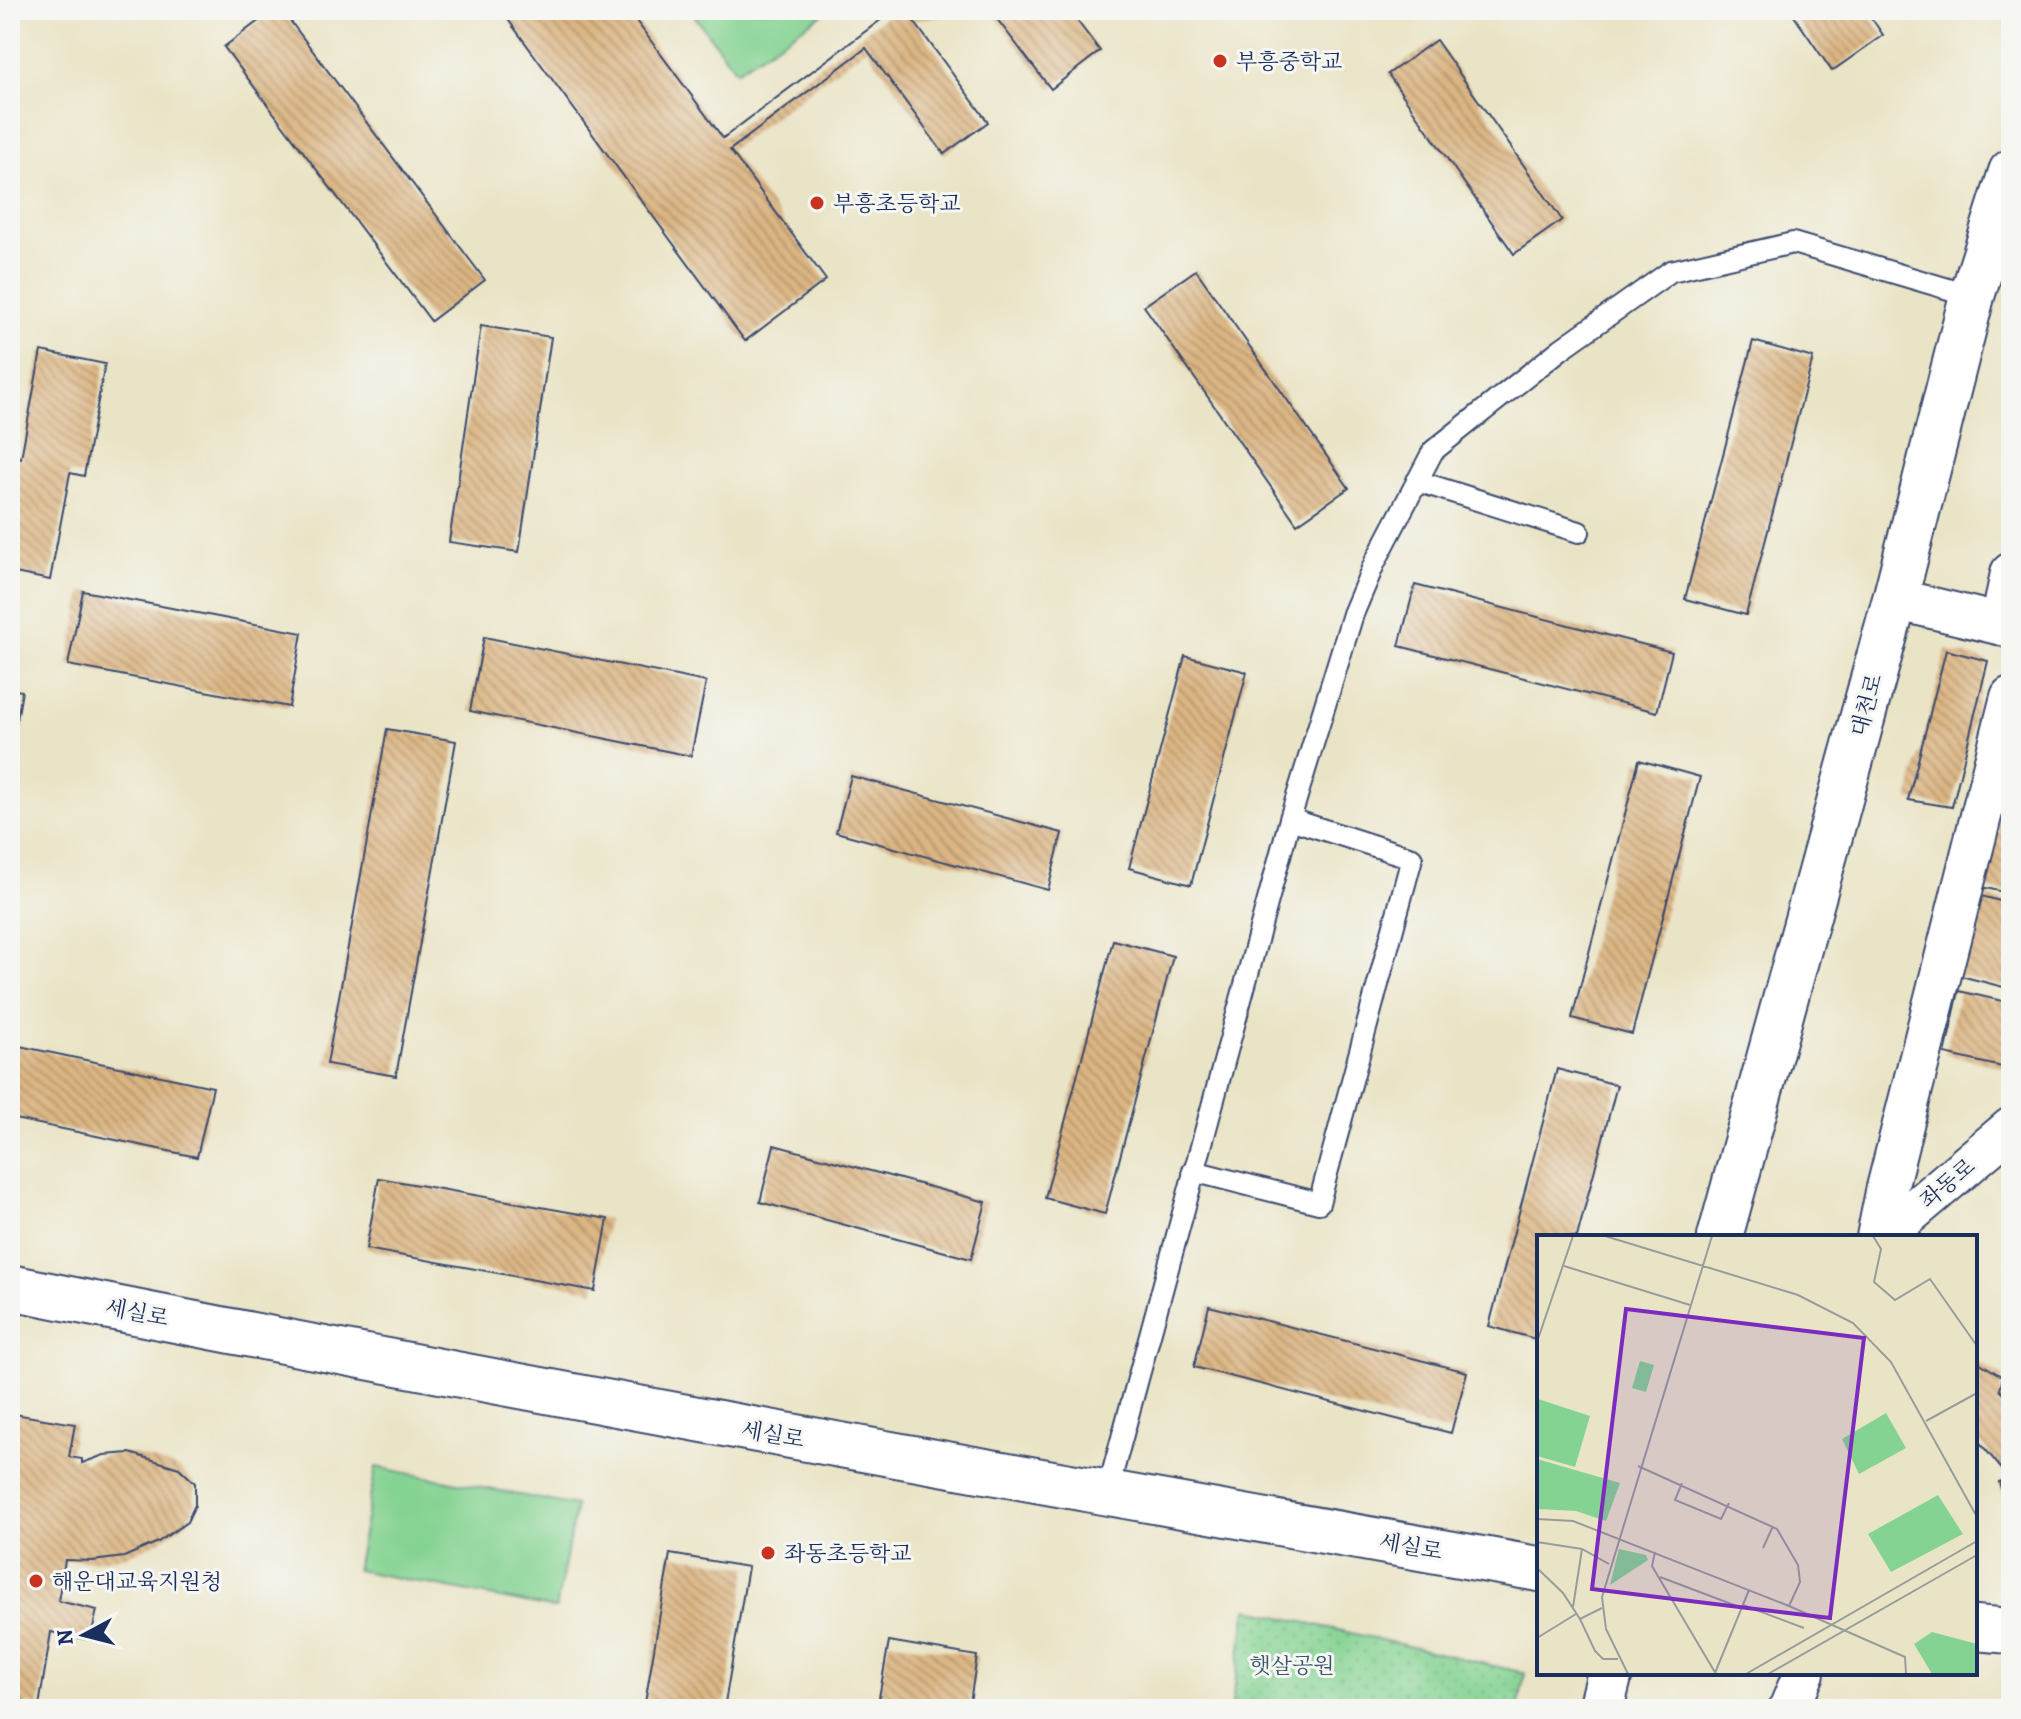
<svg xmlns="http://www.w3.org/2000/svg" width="2021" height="1719" font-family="Alegreya,'Noto Serif KR',serif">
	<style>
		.grass { fill: #85d392; stroke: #508178; stroke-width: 2 }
		.park { fill: url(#park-dots); stroke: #508178; stroke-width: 2 }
		.building { fill: url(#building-back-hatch) }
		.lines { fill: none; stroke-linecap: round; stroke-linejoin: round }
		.service-casing { stroke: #3a4a6e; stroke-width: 24 }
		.minor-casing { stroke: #3a4a6e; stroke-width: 44 }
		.tertiary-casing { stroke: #3a4a6e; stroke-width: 48 }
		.service { stroke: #fff; stroke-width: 20 }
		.minor { stroke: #fff; stroke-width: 40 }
		.tertiary { stroke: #fff; stroke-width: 44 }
		.poi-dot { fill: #c8321e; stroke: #f6f6f2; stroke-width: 3 }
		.labels { text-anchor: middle; stroke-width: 6; stroke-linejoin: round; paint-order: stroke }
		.poi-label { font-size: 22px; fill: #1b2f5e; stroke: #f6f6f2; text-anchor: start }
		.street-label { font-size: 22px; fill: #1b2f5e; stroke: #f6f6f2 }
		.park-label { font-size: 22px; fill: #36586b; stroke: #f6f6f2 }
		.inset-road { fill: none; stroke: #979c9c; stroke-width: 2 }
		.view { fill: #7b2cbf; fill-opacity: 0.15; stroke: #7b2cbf; stroke-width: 4 }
		.inset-edge { fill: none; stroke: #1b2f5e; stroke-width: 4 }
	</style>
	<defs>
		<pattern id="park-dots" width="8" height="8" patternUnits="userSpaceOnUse" patternTransform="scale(2)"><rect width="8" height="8" fill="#85d392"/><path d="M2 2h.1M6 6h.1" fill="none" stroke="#72b580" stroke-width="1.8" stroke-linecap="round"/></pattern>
		<pattern id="building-back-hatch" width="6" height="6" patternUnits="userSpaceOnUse" patternTransform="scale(2)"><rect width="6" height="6" fill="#dcb582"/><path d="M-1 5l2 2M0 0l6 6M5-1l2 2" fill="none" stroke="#b2946e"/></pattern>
	</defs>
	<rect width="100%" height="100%" fill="#f6f6f2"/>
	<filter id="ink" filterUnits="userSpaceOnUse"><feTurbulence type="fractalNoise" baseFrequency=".0125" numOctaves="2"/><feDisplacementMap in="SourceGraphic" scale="16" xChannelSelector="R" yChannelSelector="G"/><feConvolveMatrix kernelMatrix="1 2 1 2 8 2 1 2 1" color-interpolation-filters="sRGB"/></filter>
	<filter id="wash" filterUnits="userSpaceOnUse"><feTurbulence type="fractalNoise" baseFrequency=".006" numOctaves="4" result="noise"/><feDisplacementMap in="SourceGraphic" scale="32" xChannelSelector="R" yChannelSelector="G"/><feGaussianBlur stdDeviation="1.8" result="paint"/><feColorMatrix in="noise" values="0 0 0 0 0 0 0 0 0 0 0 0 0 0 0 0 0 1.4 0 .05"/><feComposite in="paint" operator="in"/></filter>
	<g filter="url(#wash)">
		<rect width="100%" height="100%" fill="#eae4c6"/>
		<g class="grass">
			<path d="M 690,10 L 829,10 L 736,71 Z"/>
			<path d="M 376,1467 L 576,1506 L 556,1609 L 356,1570 Z"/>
		</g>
		<path class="park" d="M 1247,1609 L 1525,1673 L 1518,1709 L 1231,1709 Z"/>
		<g id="blocks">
			<g class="building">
				<path d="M 273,10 L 282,10 L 485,280 L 431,321 L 224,47 Z"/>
				<path d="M 501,10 L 628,10 L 723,138 L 894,10 L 956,10 L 949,16 L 913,20 L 988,122 L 944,154 L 866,48 L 730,150 L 826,280 L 745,341 Z"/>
				<path d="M 990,10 L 1069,10 L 1100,51 L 1051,89 Z"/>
				<path d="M 1790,10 L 1866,10 L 1883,35 L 1832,71 Z"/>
				<path d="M 1436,40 L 1562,220 L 1514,254 L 1388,74 Z"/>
				<path d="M 1196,270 L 1349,488 L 1297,524 L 1144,306 Z"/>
				<path d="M 481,326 L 551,337 L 519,552 L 449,542 Z"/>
				<path d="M 1753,341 L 1813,358 L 1746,615 L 1685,599 Z"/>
				<path d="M 41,351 L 105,364 L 84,476 L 70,473 L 50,580 L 10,572 L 10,457 L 21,458 Z"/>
				<path d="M 1415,585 L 1672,652 L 1657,712 L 1399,646 Z"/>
				<path d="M 83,591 L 302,633 L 289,707 L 68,665 Z"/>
				<path d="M 484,637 L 706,682 L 691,756 L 470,711 Z"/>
				<path d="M 1946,650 L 1988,661 L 1952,807 L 1908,800 Z"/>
				<path d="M 1185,656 L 1247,672 L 1191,885 L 1129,868 Z"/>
				<path d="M 10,689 L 22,691 L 12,749 L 10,749 Z"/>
				<path d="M 387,729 L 456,741 L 396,1076 L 327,1064 Z"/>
				<path d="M 1639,760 L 1700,777 L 1632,1034 L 1572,1018 Z"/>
				<path d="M 851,776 L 1062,833 L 1048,890 L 836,832 Z"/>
				<path d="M 1999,816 L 2011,819 L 2011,894 L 1982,887 Z"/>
				<path d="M 1978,895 L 2011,904 L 2011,989 L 1957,975 Z"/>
				<path d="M 1113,940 L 1173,956 L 1105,1214 L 1045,1198 Z"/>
				<path d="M 1959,991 L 2011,1003 L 2011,1069 L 1945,1054 Z"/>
				<path d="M 10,1044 L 213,1087 L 197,1157 L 10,1118 Z"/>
				<path d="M 1557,1069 L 1617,1085 L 1577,1237 L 1539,1237 L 1539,1340 L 1489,1326 Z"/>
				<path d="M 774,1145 L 986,1202 L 971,1259 L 760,1202 Z"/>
				<path d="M 379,1178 L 608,1219 L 595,1291 L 366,1249 Z"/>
				<path d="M 1209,1306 L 1467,1372 L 1451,1433 L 1194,1367 Z"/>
				<path d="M 1975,1360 L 2003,1377 L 2000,1390 L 2005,1395 L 2011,1391 L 2011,1519 L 1999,1482 L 2010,1479 L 1981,1444 L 1975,1449 Z"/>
				<path d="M 14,1414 L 75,1424 L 69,1457 L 82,1459 L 82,1463 L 104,1455 L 130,1453 L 179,1468 L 195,1483 L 195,1505 L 187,1522 L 158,1542 L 124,1557 L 92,1561 L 65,1560 L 58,1601 L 97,1610 L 90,1640 L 51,1632 L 39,1706 L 26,1704 L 25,1709 L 10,1709 L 10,1438 Z"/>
				<path d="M 670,1554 L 748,1567 L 724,1709 L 644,1709 Z"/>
				<path d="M 889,1641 L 977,1656 L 969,1709 L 877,1709 Z"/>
			</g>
		</g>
	</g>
	<g filter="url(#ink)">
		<use href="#blocks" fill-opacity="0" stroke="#3a4a6e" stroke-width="2"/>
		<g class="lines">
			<g class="service-casing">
				<g id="service">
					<path d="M 1417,481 L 1579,532"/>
					<path d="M 1193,1171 L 1319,1203 L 1412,858 L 1290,819"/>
					<path d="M 1107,1493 L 1290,819 L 1353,614 L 1375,562 L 1433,451 L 1561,349 L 1671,271 L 1793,243 L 1972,296"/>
				</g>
			</g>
			<g class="minor-casing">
				<g id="minor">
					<path d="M 1895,599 L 2011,627"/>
					<path d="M 2001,624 L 2011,573"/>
					<path d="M 1877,1237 L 1886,1192 L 2011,697"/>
					<path d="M 1882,1237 L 2011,1128"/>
					<path d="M 1789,1709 L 1804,1673"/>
				</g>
			</g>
			<g class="tertiary-casing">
				<g id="tertiary">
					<path d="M 1720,1237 L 1895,599 L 1972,296 L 2011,172"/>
					<path d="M 10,1287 C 518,1390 1028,1479 1539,1569"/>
					<path d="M 1975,1628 L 2011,1631"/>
					<path d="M 1601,1709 L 1610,1673"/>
				</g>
			</g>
			<use href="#service" class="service"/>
			<use href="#minor" class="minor"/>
			<use href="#tertiary" class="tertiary"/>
		</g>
	</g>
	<g class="poi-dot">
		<circle cx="1220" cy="61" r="8"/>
		<circle cx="817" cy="203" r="8"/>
		<circle cx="768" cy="1553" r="8"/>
		<circle cx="36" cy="1581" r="8"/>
	</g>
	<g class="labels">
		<g class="poi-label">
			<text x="1236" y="69">부흥중학교</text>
			<text x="833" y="211">부흥초등학교</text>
			<text x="784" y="1561">좌동초등학교</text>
			<text x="52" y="1589">해운대교육지원청</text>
		</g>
		<g class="street-label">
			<text transform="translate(1866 705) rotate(-75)" y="8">대천로</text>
			<text transform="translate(1947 1183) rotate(-40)" y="8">좌동로</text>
			<text transform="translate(137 1312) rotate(11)" y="8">세실로</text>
			<text transform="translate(773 1434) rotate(10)" y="8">세실로</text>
			<text transform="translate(1411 1546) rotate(10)" y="8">세실로</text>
		</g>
		<g class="park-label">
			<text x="1292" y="1673">햇살공원</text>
		</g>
	</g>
	<g transform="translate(1537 1235)">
		<rect width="440" height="440" fill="#eae4c6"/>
		<path d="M 103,126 L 117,130 L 109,157 L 95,153 ZM 1,164 L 53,181 L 38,232 L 0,221 ZM 349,178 L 369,213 L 322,239 L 305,204 ZM 401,260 L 426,299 L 354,337 L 331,299 ZM 82,314 L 109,320 L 111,325 L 73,350 ZM 395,397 L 440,409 L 440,439 L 395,439 L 377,409 Z" fill="#85d392"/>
		<path d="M 0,224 L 83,248 L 69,286 L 39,276 L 0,274 Z" fill="#85d392"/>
		<path class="inset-road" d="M 68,1 L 261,60 L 316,88 L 354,127 L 440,282M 336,1 L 344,14 L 337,47 L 358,65 L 393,44 L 440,111M 27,31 L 153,70M 0,107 L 36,1M 389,186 L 440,158M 101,231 L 240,294 L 261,330 L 263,347 L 252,371M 145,248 L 138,265 L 184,284 L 192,268M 0,284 L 36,286 L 252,371 L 368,422 L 369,439M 0,307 L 45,314 L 72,329M 226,313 L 236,291M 118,317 L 115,331 L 179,439M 0,333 L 26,358 L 43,384 L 65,373M 123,342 L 205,373M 206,370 L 267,393M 36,372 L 45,314M 43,384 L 58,416 L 66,424 L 81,424M 0,403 L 39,379M 178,438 L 212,355M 91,439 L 69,394 L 65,362 L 175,1M 209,439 L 440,306M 231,439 L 440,320"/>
		<path class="view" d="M 89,74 L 327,103 L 293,383 L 55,354 Z"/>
		<rect width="440" height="440" class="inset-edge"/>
	</g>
	<rect width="2021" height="1719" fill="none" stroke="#f6f6f2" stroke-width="40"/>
	<g transform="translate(84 1635) rotate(263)" stroke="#f6f6f2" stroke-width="6" paint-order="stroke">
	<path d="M0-6L14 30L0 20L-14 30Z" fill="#1b2f5e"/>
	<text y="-12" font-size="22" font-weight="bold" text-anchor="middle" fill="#1b2f5e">N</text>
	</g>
</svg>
